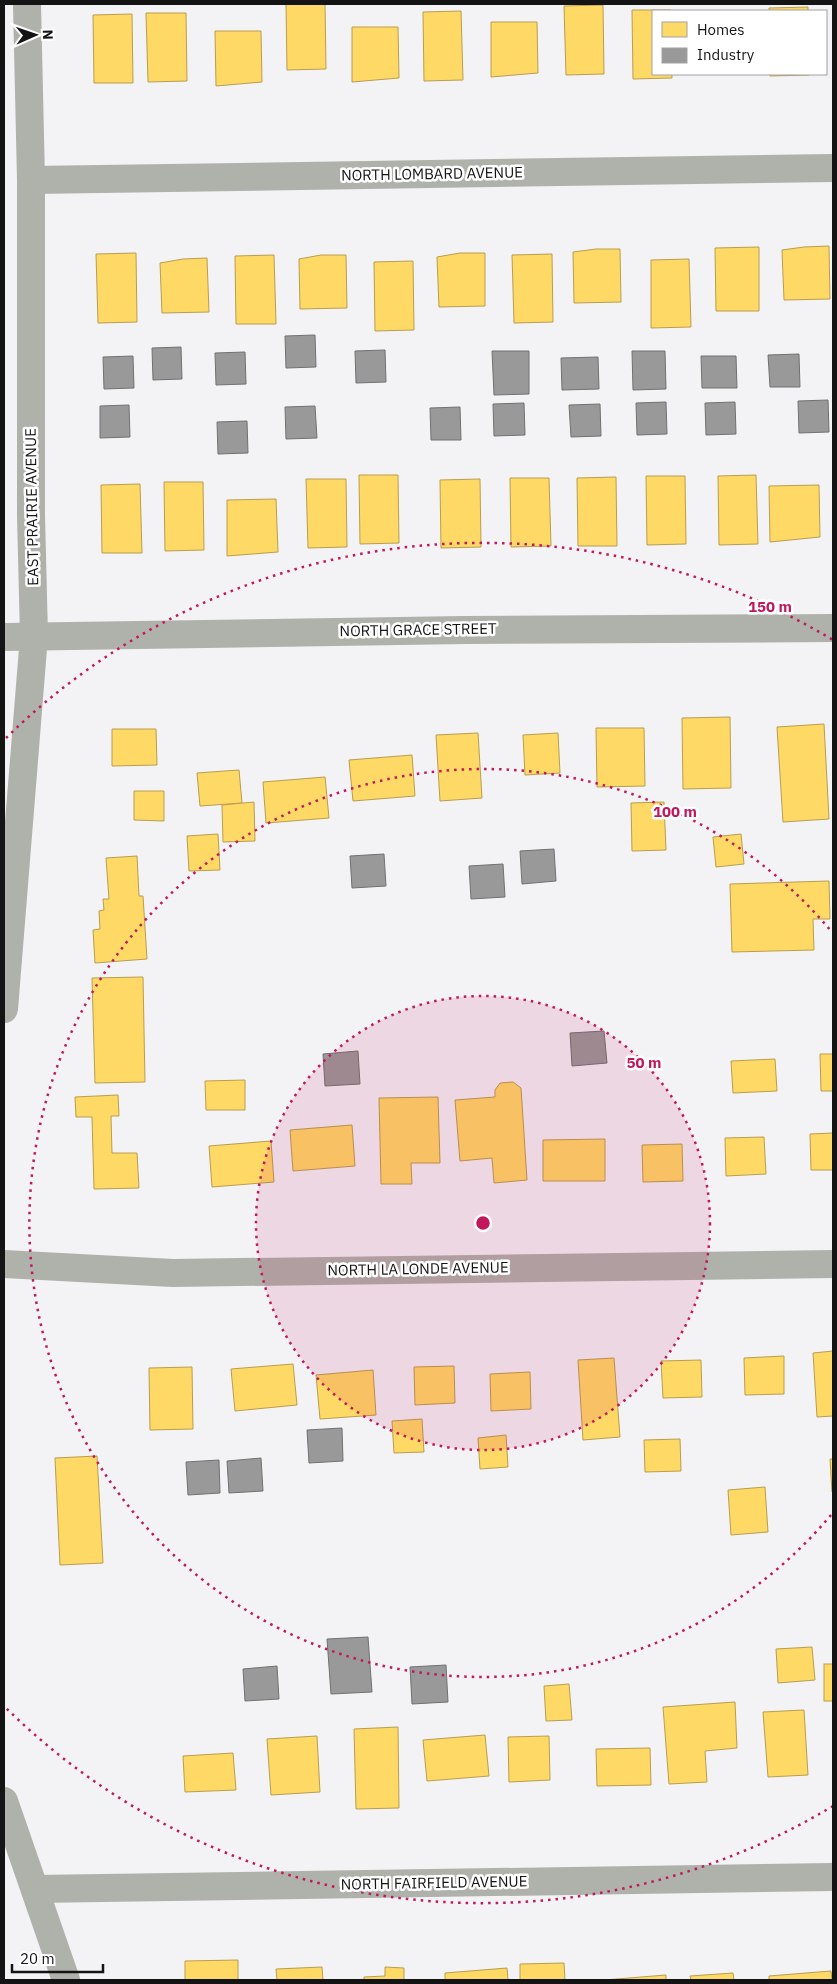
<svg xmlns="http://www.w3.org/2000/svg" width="837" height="1984" font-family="'IBM Plex Sans',sans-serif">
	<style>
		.homes { fill: #ffd966; stroke: #b89e4e }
		.industry { fill: #999; stroke: #717171 }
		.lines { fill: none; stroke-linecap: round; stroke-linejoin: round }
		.minor { stroke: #afb1ab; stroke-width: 28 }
		.ring { fill: none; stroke: #c2185b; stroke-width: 2.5; stroke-dasharray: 2.5 5 }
		.labels { text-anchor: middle; stroke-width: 5; stroke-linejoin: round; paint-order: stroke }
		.street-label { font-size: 15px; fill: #141415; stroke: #fff }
		.centre { fill: #c2185b; stroke: #fff; stroke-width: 2.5 }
		.ring-label { font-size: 15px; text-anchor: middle; font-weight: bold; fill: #c2185b; stroke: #fff; stroke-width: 5; stroke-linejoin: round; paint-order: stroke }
	</style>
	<rect width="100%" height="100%" fill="#f3f2f5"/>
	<g class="homes">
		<path d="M 286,4 L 325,4 L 326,69 L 287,70 Z"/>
		<path d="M 603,5 L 604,74 L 566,75 L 564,6 Z"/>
		<path d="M 808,7 L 808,11 L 769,11 L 769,8 Z"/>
		<path d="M 632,10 L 671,10 L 671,11 L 653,11 L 653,74 L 672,74 L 672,78 L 633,79 Z"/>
		<path d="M 461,11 L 463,80 L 424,81 L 423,12 Z"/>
		<path d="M 146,13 L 186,13 L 187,81 L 148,82 Z"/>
		<path d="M 132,14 L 133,83 L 94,83 L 93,15 Z"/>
		<path d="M 491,22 L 537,22 L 538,73 L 491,77 Z"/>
		<path d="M 352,27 L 398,27 L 399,78 L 352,82 Z"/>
		<path d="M 215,31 L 261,31 L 262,82 L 216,86 Z"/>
		<path d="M 770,74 L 809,74 L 809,75 L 770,76 Z"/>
		<path d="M 829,246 L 830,299 L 784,300 L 782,250 L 804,247 Z"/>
		<path d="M 759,247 L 759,311 L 716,311 L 715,248 Z"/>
		<path d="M 596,249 L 620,249 L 621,302 L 574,303 L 573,252 Z"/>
		<path d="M 136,253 L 137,322 L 98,323 L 96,254 Z"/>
		<path d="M 460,253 L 485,253 L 485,306 L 439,307 L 437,257 Z"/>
		<path d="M 552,254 L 553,322 L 514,323 L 512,255 Z"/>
		<path d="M 274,255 L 276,324 L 236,324 L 235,256 Z"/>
		<path d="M 321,255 L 346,255 L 347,308 L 300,309 L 299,259 Z"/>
		<path d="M 207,258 L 209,312 L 162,313 L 160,263 L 183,259 Z"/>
		<path d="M 689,259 L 691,327 L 651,328 L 651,260 Z"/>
		<path d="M 413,261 L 414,330 L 375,331 L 374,262 Z"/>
		<path d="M 359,475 L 398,475 L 399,543 L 360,544 Z"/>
		<path d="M 756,475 L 758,544 L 719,545 L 718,476 Z"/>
		<path d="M 646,476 L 685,476 L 686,544 L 647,545 Z"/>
		<path d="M 616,477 L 617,546 L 578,546 L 577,478 Z"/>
		<path d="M 510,478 L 549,478 L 551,546 L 511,547 Z"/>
		<path d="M 306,479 L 346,479 L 347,547 L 308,548 Z"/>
		<path d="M 480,479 L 481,547 L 441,548 L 440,480 Z"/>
		<path d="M 164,482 L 203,482 L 204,550 L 165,551 Z"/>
		<path d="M 140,484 L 142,553 L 102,553 L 101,485 Z"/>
		<path d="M 819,485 L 820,537 L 770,542 L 769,486 Z"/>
		<path d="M 276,499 L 278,552 L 227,556 L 227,500 Z"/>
		<path d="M 730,717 L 731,788 L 683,789 L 682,718 Z"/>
		<path d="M 824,724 L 829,819 L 783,822 L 777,727 Z"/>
		<path d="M 596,728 L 644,728 L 645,786 L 597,787 Z"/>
		<path d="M 112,729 L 156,729 L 157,765 L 112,766 Z"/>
		<path d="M 478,733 L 482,798 L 440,801 L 436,735 Z"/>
		<path d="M 558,733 L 560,773 L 525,775 L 523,735 Z"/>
		<path d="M 412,755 L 415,796 L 353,801 L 349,760 Z"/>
		<path d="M 239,770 L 242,803 L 200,806 L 197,773 Z"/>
		<path d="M 325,777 L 329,818 L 266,823 L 263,782 Z"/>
		<path d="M 134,791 L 164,791 L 164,821 L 134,820 Z"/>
		<path d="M 254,802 L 255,841 L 223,842 L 222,805 Z"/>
		<path d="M 664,802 L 666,850 L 632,851 L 631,803 Z"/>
		<path d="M 218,834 L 220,870 L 189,871 L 187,836 Z"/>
		<path d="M 741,834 L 744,864 L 716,867 L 713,837 Z"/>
		<path d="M 137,856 L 139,896 L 143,896 L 147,959 L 95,963 L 93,930 L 100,929 L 99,911 L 104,910 L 103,899 L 109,899 L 106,858 Z"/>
		<path d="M 829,881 L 830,919 L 813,919 L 814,950 L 732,952 L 730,884 Z"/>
		<path d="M 143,977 L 145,1082 L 95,1083 L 92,978 Z"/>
		<path d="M 820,1054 L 833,1054 L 833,1091 L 821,1091 Z"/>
		<path d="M 775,1059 L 777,1091 L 733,1093 L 731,1061 Z"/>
		<path d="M 245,1080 L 245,1110 L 206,1110 L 205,1081 Z"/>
		<path d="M 513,1082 L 521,1088 L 527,1180 L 494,1183 L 492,1158 L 460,1161 L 455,1100 L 495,1097 L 495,1090 L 500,1083 Z"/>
		<path d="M 118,1095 L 119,1116 L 111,1116 L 112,1153 L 137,1153 L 139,1188 L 94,1189 L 92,1117 L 76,1117 L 75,1097 Z"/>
		<path d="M 438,1097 L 440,1163 L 411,1163 L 412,1184 L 381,1184 L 379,1098 Z"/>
		<path d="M 352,1125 L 355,1166 L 293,1171 L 290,1130 Z"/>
		<path d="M 833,1133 L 833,1170 L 811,1170 L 810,1134 Z"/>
		<path d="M 764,1137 L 766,1174 L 726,1176 L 725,1138 Z"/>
		<path d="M 605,1139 L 605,1181 L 543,1181 L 543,1140 Z"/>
		<path d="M 271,1141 L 274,1182 L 212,1187 L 209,1146 Z"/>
		<path d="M 682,1144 L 683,1181 L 643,1182 L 642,1145 Z"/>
		<path d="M 833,1351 L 833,1416 L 817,1417 L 813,1353 Z"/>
		<path d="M 784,1356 L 784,1394 L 745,1395 L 744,1358 Z"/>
		<path d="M 614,1358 L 620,1437 L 583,1440 L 578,1360 Z"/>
		<path d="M 701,1360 L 702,1397 L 663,1398 L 661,1361 Z"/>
		<path d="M 293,1364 L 297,1405 L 235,1411 L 231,1369 Z"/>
		<path d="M 454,1366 L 455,1403 L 415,1405 L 414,1367 Z"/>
		<path d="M 192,1367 L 193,1429 L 150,1430 L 149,1368 Z"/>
		<path d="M 373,1370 L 376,1415 L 320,1419 L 316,1375 Z"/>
		<path d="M 530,1372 L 531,1409 L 491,1411 L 490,1374 Z"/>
		<path d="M 422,1419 L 424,1452 L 394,1453 L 392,1421 Z"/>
		<path d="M 506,1435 L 508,1467 L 480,1469 L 478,1438 Z"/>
		<path d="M 680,1439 L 681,1471 L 645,1472 L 644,1440 Z"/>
		<path d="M 97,1456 L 103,1563 L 60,1565 L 55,1458 Z"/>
		<path d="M 830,1459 L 833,1459 L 833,1492 L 832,1492 Z"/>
		<path d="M 765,1487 L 768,1532 L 731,1535 L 728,1490 Z"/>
		<path d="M 812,1647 L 815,1680 L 778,1683 L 776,1649 Z"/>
		<rect x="824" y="1664" width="9" height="37"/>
		<path d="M 569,1684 L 572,1720 L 546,1721 L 544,1686 Z"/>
		<path d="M 735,1702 L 737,1748 L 705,1751 L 707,1782 L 669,1784 L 663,1707 Z"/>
		<path d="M 804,1710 L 808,1775 L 768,1777 L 763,1712 Z"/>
		<path d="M 398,1727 L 399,1808 L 356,1809 L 354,1729 Z"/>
		<path d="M 485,1735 L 489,1776 L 427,1781 L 423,1740 Z"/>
		<path d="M 317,1736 L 320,1792 L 271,1795 L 267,1739 Z"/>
		<path d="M 549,1736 L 550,1780 L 509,1782 L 508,1737 Z"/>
		<path d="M 650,1748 L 651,1785 L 597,1786 L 596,1749 Z"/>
		<path d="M 233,1753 L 236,1790 L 185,1792 L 183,1756 Z"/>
		<path d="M 238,1960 L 238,1980 L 185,1980 L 185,1961 Z"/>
		<path d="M 564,1963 L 565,1980 L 520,1980 L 520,1964 Z"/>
		<path d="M 322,1967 L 323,1980 L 277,1980 L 276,1969 Z"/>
		<path d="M 385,1967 L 404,1968 L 404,1980 L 364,1980 L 364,1977 L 385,1976 Z"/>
		<path d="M 507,1968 L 508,1980 L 445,1980 L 445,1973 Z"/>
		<path d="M 831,1971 L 832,1980 L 769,1980 L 769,1976 Z"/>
		<path d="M 733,1973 L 734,1980 L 691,1980 L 690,1976 Z"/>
		<path d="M 666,1975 L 666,1980 L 604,1980 Z"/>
	</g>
	<g class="industry">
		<path d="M 315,335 L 316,367 L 286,368 L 285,336 Z"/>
		<path d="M 181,347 L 182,379 L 153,380 L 152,348 Z"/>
		<path d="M 385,350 L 386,382 L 356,383 L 355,351 Z"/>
		<path d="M 492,351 L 529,351 L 529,394 L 494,395 Z"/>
		<path d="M 632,351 L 665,351 L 666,389 L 633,390 Z"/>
		<path d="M 245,352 L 246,384 L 216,385 L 215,353 Z"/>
		<path d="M 799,354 L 800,387 L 770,387 L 768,355 Z"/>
		<path d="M 133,356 L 134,388 L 104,389 L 103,357 Z"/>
		<path d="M 701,356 L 736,356 L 737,388 L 702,388 Z"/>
		<path d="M 598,357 L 599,389 L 562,390 L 561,358 Z"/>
		<path d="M 828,400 L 829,432 L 799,433 L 798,401 Z"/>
		<path d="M 666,402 L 667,434 L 637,435 L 636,403 Z"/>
		<path d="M 735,402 L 736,434 L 706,435 L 705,403 Z"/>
		<path d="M 524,403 L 525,435 L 494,436 L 493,404 Z"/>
		<path d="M 600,404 L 601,436 L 571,437 L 569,405 Z"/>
		<path d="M 129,405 L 130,437 L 100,438 L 100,406 Z"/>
		<path d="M 315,406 L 317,438 L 286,439 L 285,407 Z"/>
		<path d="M 460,407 L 461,440 L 431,440 L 430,408 Z"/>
		<path d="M 247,421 L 248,453 L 218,454 L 217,422 Z"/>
		<path d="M 554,849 L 556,881 L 522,884 L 520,851 Z"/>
		<path d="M 384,854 L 386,886 L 352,888 L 350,856 Z"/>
		<path d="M 503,864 L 505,897 L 471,899 L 469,866 Z"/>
		<path d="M 604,1031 L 607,1063 L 572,1066 L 570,1033 Z"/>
		<path d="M 358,1051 L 360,1084 L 325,1086 L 323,1054 Z"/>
		<path d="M 342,1428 L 343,1461 L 309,1463 L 307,1430 Z"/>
		<path d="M 261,1458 L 263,1491 L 229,1493 L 227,1461 Z"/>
		<path d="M 219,1460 L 220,1493 L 188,1495 L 186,1462 Z"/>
		<path d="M 368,1637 L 372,1692 L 331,1694 L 327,1639 Z"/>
		<path d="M 446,1665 L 448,1702 L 412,1704 L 410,1667 Z"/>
		<path d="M 277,1666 L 279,1699 L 245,1701 L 243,1669 Z"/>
	</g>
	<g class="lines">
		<g class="minor">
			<path d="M 31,180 L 833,168"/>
			<path d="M 4,637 L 465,630 L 833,628"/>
			<path d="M 4,1009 L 34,636 L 31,516 L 31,180 L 27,4"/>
			<path d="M 4,1264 L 173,1273 L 833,1264"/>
			<path d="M 4,1801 L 66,1980"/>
			<path d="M 35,1889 L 833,1877"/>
		</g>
	</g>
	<circle cx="483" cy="1223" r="227" fill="#c2185b" fill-opacity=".12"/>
	<g class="ring">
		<circle cx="483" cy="1223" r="227"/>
		<path d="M831 1515A454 454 0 1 1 831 931"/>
		<path d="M833 1806A680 680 0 0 1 6 1708M6 738A680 680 0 0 1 833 640"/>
	</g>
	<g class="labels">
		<g class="street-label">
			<text transform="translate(432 174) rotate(-1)" y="5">NORTH LOMBARD AVENUE</text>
			<text transform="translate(32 507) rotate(-91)" y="5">EAST PRAIRIE AVENUE</text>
			<text transform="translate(418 630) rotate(-1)" y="5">NORTH GRACE STREET</text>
			<text transform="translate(418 1269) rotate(-1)" y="5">NORTH LA LONDE AVENUE</text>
			<text transform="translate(434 1883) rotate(-1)" y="5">NORTH FAIRFIELD AVENUE</text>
		</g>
	</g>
	<circle cx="483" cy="1223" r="8" class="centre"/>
	<g class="ring-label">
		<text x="770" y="612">150 m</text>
		<text x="675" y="817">100 m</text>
		<text x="644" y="1068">50 m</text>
	</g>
	<rect width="837" height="1984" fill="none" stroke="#141415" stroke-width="10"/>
	<rect x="652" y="10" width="175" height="65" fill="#ffffff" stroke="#a1a1a1"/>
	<rect x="662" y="22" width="25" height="15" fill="#ffd966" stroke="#a1a1a1"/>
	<text x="697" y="35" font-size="15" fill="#141415">Homes</text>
	<rect x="662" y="48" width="25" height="15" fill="#999999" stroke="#a1a1a1"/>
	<text x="697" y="60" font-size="15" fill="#141415">Industry</text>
	<g transform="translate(35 35) rotate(88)" stroke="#ffffff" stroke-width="4" paint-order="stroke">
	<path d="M0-4L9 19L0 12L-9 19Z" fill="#141415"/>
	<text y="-8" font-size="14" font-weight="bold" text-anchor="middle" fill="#141415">N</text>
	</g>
	<path d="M12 1964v8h91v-8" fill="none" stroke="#141415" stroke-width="2.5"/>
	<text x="20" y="1964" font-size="15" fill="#141415" stroke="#ffffff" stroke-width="4" paint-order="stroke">20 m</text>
</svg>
